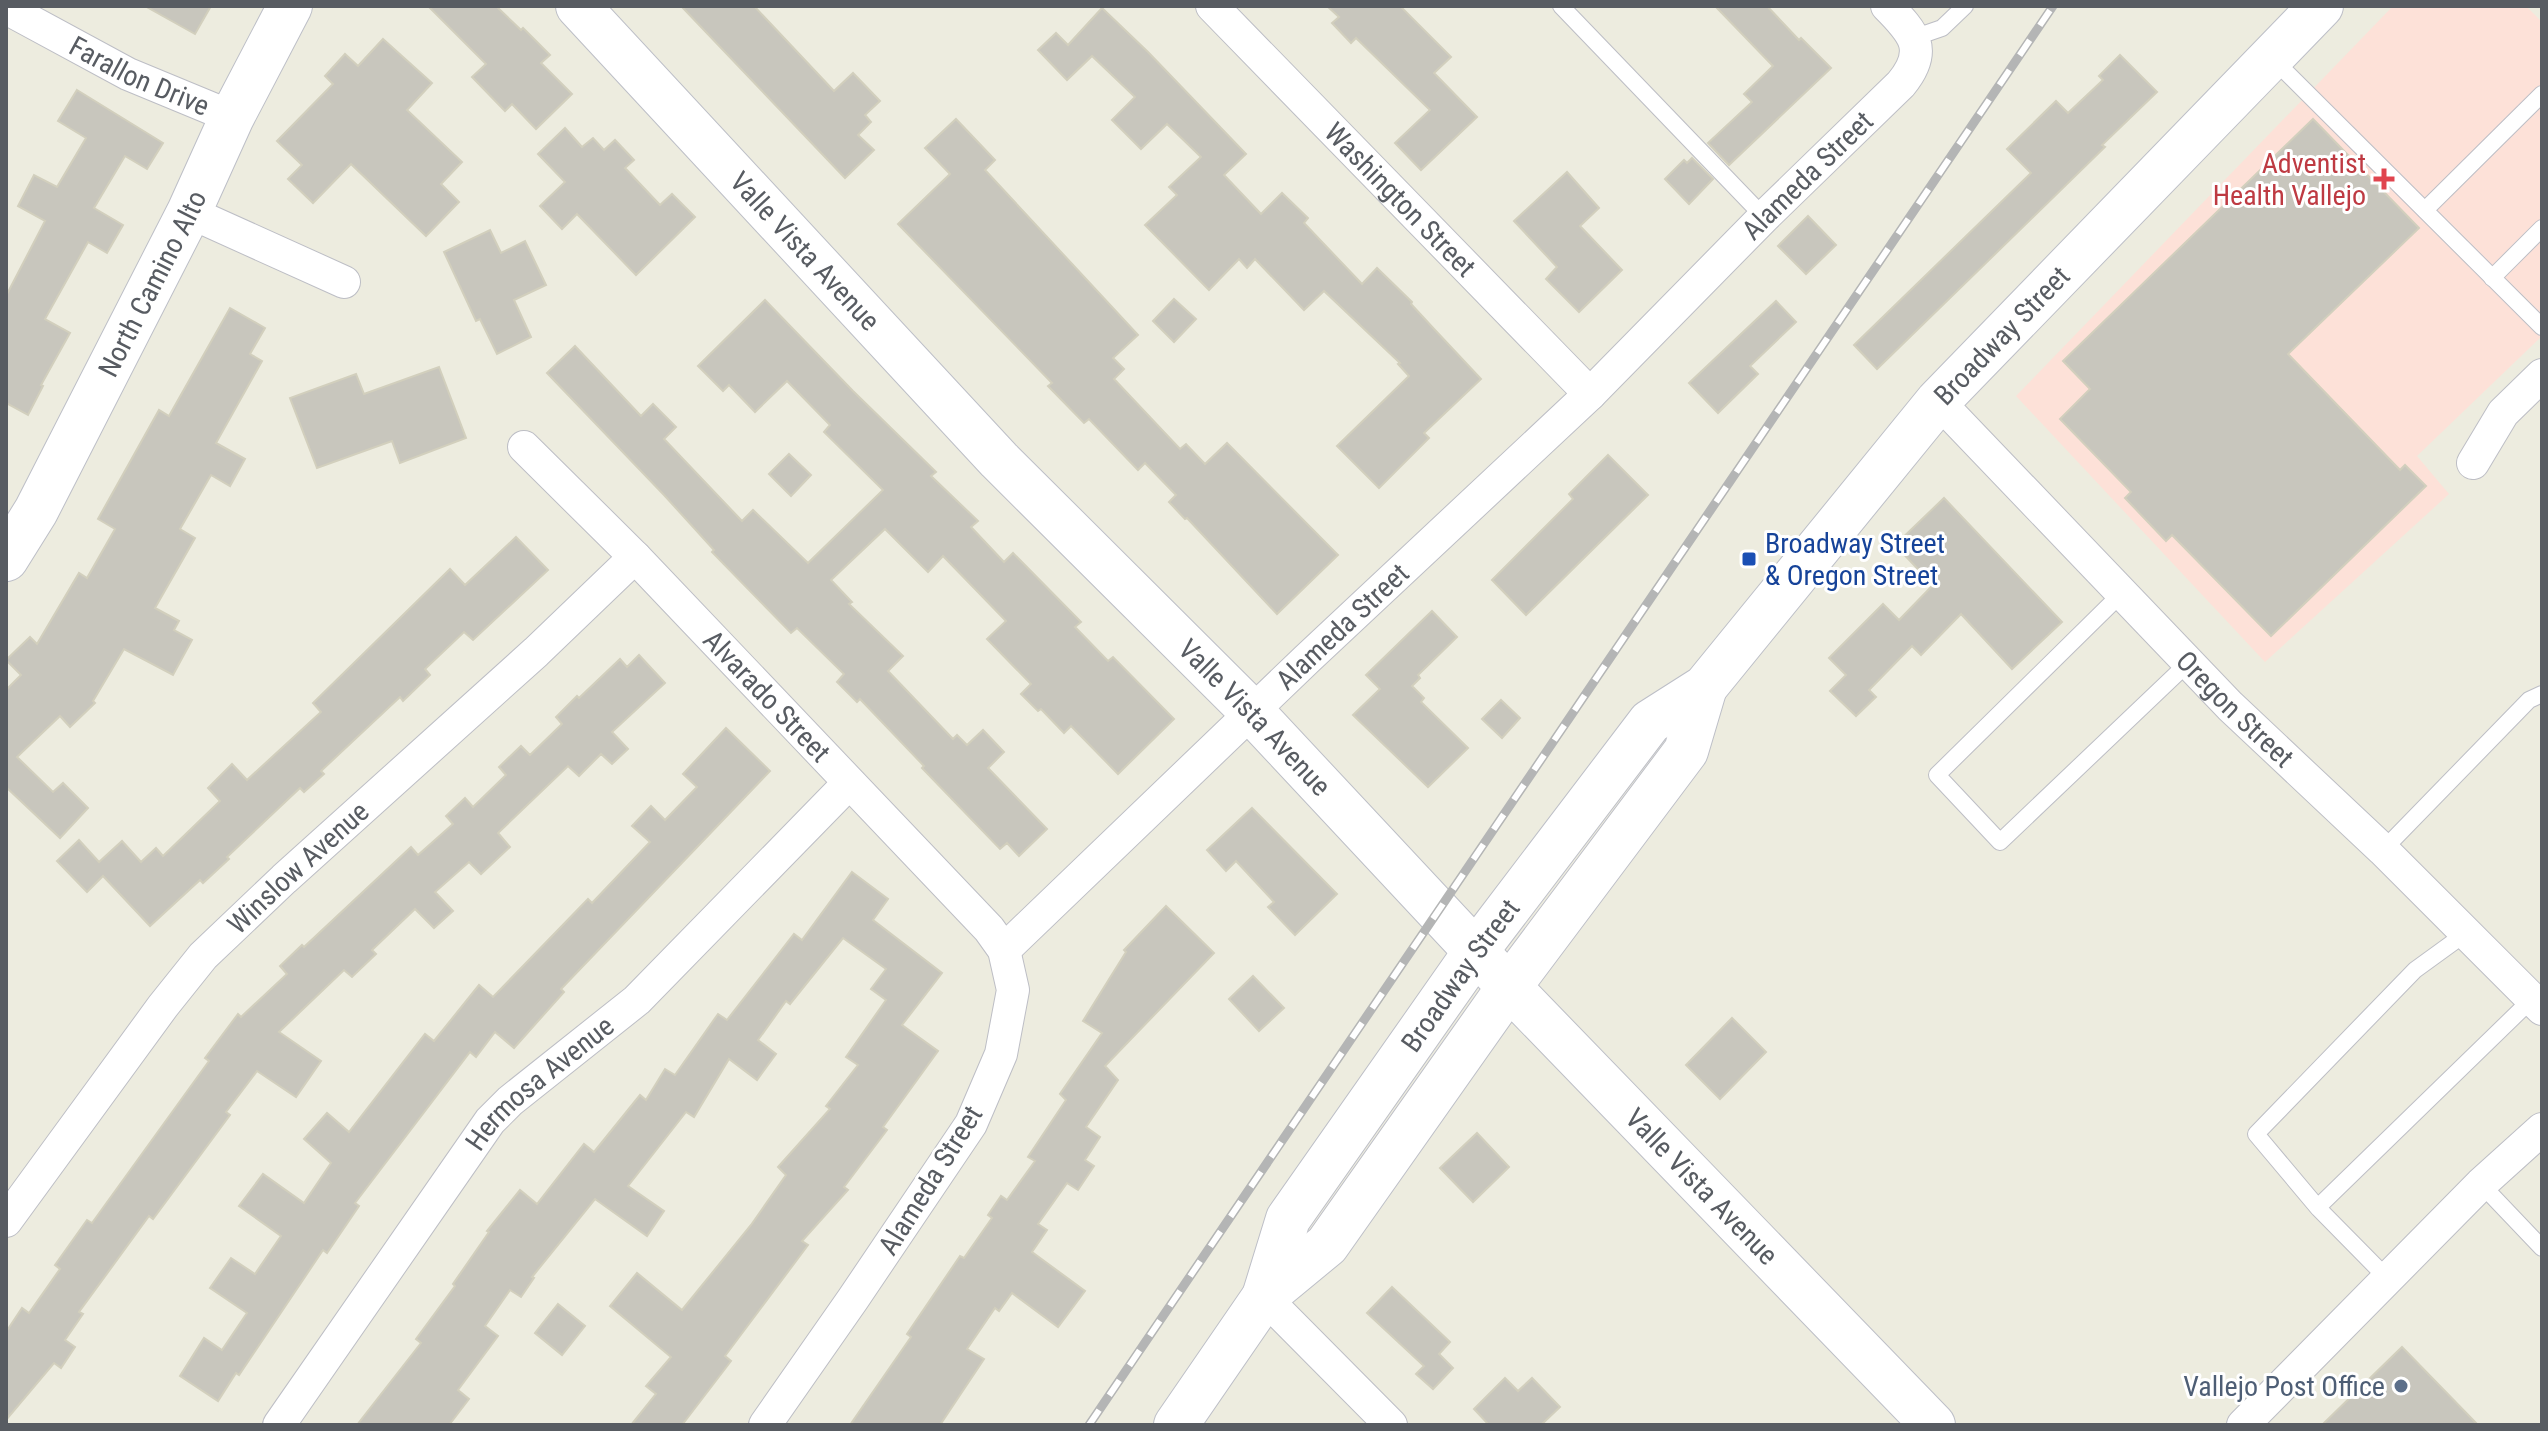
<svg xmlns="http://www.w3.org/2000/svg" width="2548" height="1431" font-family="'Roboto Condensed',sans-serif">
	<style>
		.medical { fill: #fde1d8 }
		.building { fill: #c8c6bd; stroke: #d2cfbd; stroke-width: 2 }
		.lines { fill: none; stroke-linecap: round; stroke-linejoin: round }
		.lane-casing { stroke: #bdbec5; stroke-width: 18 }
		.street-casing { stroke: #bdbec5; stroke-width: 34 }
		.secondary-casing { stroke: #bdbfc7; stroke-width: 46 }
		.lane { stroke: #fff; stroke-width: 16 }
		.street { stroke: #fff; stroke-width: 32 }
		.secondary { stroke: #fff; stroke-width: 44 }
		.rail-casing { stroke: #b4b5b5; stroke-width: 9 }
		.rail { stroke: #fff; stroke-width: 6; stroke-dasharray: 18; stroke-linecap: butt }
		.health-dot { fill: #e0444e; stroke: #fff; stroke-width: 3 }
		.transit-dot { fill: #1a4fb4; stroke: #fff; stroke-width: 3 }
		.service-dot { fill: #5c6f8a; stroke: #fff; stroke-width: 3 }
		.labels { text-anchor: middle; stroke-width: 6; stroke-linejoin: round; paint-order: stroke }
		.street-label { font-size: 28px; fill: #585c62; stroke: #fff }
		.health-label { font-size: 28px; fill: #be3a42; stroke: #fff; text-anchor: end }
		.transit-label { font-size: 28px; fill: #164399; stroke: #fff; text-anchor: start }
		.service-label { font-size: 28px; fill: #4e5e75; stroke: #fff; text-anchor: end }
	</style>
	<rect width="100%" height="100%" fill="#edecdf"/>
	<path class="medical" d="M 2393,6 L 2526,6 L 2542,22 L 2542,336 L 2417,456 L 2449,494 L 2265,662 L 2016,396 Z"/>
	<g class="building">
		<path d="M 145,6 L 211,6 L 195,34 Z"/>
		<path d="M 428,6 L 496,6 L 521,30 L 523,28 L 550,55 L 541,63 L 572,94 L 536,129 L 512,104 L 505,111 L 472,77 L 486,64 Z"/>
		<path d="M 681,6 L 754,6 L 834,91 L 853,73 L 880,101 L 865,115 L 871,122 L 858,135 L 874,150 L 845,178 Z"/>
		<path d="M 1327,6 L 1400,6 L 1451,57 L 1434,73 L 1477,117 L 1421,170 L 1395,143 L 1430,110 L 1356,38 L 1351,43 L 1332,23 L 1339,17 Z"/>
		<path d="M 1715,6 L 1767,6 L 1799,40 L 1801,38 L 1831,68 L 1729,165 L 1708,143 L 1752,102 L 1744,94 L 1773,66 Z"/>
		<path d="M 1102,8 L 1148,52 L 1246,154 L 1224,175 L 1261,214 L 1282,193 L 1308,218 L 1304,223 L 1362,284 L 1377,268 L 1412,302 L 1411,304 L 1435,330 L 1481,379 L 1424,433 L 1429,438 L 1379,488 L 1337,446 L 1409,376 L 1398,364 L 1400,363 L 1324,291 L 1304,310 L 1255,259 L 1247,268 L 1239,259 L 1209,290 L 1145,225 L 1177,195 L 1169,187 L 1201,157 L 1167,124 L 1141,149 L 1112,120 L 1135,97 L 1092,56 L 1067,80 L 1038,50 L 1056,33 L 1068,45 Z"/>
		<path d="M 383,39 L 432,83 L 407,110 L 462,162 L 441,184 L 459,202 L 426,236 L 351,164 L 313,203 L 288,179 L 302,165 L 277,141 L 333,84 L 325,76 L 345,54 L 358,66 Z"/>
		<path d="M 2120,55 L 2157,92 L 2102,145 L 2105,147 L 1877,369 L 1854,345 L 2031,173 L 2007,149 L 2056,101 L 2068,113 L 2103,80 L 2099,76 Z"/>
		<path d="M 77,90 L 163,143 L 147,169 L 125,156 L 94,208 L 123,225 L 107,253 L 88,242 L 45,319 L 70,333 L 41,385 L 43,386 L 28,415 L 6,403 L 6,296 L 45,221 L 18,206 L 34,175 L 57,187 L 86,138 L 58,121 Z"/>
		<path d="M 956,119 L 995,160 L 985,170 L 1138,335 L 1113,358 L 1124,369 L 1114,379 L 1180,449 L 1186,444 L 1205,464 L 1227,443 L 1338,555 L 1277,614 L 1187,518 L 1185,519 L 1169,502 L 1176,495 L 1145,463 L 1138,470 L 1089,419 L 1084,423 L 1048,386 L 1052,383 L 898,224 L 950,174 L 925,148 Z"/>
		<path d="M 2313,119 L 2419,228 L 2288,354 L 2400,470 L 2405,465 L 2426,486 L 2271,636 L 2172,535 L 2166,541 L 2125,498 L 2131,492 L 2060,419 L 2090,389 L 2063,361 Z"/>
		<path d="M 565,128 L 582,147 L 593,138 L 604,150 L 615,140 L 634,160 L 625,168 L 660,205 L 672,194 L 695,217 L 636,275 L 577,214 L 562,229 L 540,206 L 565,182 L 538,154 Z"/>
		<path d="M 1692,158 L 1713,179 L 1689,204 L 1665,179 L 1684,160 L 1687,163 Z"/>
		<path d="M 1567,172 L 1599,208 L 1580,226 L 1622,270 L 1579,312 L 1546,279 L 1557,267 L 1514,221 Z"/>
		<path d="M 1808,216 L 1836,245 L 1806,274 L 1778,246 Z"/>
		<path d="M 490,230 L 501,253 L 525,241 L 546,285 L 514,300 L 531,337 L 497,354 L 480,319 L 476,321 L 444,252 Z"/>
		<path d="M 1174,299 L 1196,319 L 1174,342 L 1153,321 Z"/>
		<path d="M 765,300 L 853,391 L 936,472 L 931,476 L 978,521 L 971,527 L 1004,562 L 1013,553 L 1081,622 L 1075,627 L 1108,661 L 1113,657 L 1174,719 L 1118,774 L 1071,726 L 1064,733 L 1041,709 L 1038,711 L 1021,694 L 1031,684 L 987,639 L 1006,621 L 943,556 L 928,572 L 885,529 L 831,580 L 852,602 L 849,604 L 903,656 L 888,671 L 953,739 L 957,735 L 967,745 L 983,730 L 1004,752 L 988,768 L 1047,829 L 1019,856 L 1007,843 L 1000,849 L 922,768 L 924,766 L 860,699 L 857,702 L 837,682 L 844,674 L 797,628 L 791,633 L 712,552 L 714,550 L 664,495 L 547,373 L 575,346 L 641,416 L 653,404 L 676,427 L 664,439 L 742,521 L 753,510 L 808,563 L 883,490 L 824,432 L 830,425 L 787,381 L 755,412 L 729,385 L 723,391 L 698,366 Z"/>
		<path d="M 1776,301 L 1796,322 L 1750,366 L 1758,374 L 1718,413 L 1689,383 Z"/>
		<path d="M 230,308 L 265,328 L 250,354 L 262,361 L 216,443 L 245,459 L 230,486 L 211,475 L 180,529 L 195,538 L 155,608 L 179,621 L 174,630 L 192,640 L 173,675 L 124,649 L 93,701 L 95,703 L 70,727 L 60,716 L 17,757 L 53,792 L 63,783 L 88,808 L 60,838 L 6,787 L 6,690 L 21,675 L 6,660 L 30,637 L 37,644 L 79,573 L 87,578 L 115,529 L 98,519 L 159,410 L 169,416 Z"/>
		<path d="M 439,367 L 466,438 L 400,463 L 392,441 L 317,468 L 290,398 L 356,374 L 364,394 Z"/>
		<path d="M 789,454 L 811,475 L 791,496 L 769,474 Z"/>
		<path d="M 1608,455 L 1648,495 L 1526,615 L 1492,580 L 1573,499 L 1569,494 Z"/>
		<path d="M 1944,498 L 2062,622 L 2012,669 L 1961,614 L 1921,655 L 1912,646 L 1869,690 L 1876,697 L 1856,716 L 1830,691 L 1846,675 L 1829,658 L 1883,604 L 1899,620 L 1933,585 L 1895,545 Z"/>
		<path d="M 516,537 L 548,570 L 473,640 L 464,632 L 425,669 L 430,675 L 403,701 L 400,697 L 321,771 L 324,774 L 304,792 L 300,788 L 227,857 L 229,859 L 203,883 L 200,880 L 150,926 L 103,876 L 87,892 L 57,861 L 79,840 L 99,862 L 122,841 L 141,862 L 156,848 L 163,856 L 220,801 L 208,788 L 232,764 L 247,780 L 321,712 L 313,703 L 450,569 L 465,585 Z"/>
		<path d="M 1432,611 L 1457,637 L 1418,675 L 1420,678 L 1412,686 L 1424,698 L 1421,702 L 1468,748 L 1428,787 L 1353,715 L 1380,689 L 1366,675 Z"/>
		<path d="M 639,655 L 665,683 L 612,732 L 628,749 L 612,764 L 601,754 L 579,776 L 568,766 L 498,833 L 510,847 L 481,874 L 469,862 L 435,892 L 453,911 L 434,928 L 415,909 L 372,950 L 376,954 L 352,977 L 344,970 L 279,1032 L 321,1061 L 296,1097 L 257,1071 L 226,1112 L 230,1115 L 153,1219 L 149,1216 L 79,1312 L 83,1314 L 65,1340 L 75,1347 L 61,1368 L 54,1363 L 6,1420 L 6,1332 L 22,1308 L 29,1313 L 60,1269 L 55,1265 L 87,1220 L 92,1223 L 209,1061 L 205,1058 L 238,1014 L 241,1017 L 287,974 L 280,966 L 302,945 L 304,947 L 411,847 L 418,855 L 453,824 L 446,816 L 465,798 L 473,807 L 506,775 L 499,767 L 521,746 L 530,755 L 562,724 L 556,717 L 577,696 L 579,698 L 620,659 L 627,667 Z"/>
		<path d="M 1501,700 L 1520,718 L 1502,738 L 1482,719 Z"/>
		<path d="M 726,728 L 770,771 L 561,989 L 564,992 L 514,1048 L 495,1032 L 476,1057 L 470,1052 L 355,1203 L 359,1206 L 327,1253 L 323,1250 L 239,1375 L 236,1373 L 218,1401 L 180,1376 L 204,1338 L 222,1350 L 247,1313 L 210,1288 L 231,1258 L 255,1274 L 281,1236 L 239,1206 L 263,1174 L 304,1203 L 331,1163 L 304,1139 L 327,1113 L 349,1132 L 425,1034 L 434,1041 L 479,985 L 493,997 L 588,899 L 592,903 L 650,842 L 632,826 L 651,806 L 665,820 L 697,787 L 683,774 Z"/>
		<path d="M 1252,808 L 1337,894 L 1295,935 L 1268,907 L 1274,902 L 1236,861 L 1226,871 L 1207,850 Z"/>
		<path d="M 852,872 L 888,899 L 873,920 L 942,973 L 902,1025 L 938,1051 L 883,1127 L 887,1130 L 844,1187 L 848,1190 L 802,1241 L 808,1245 L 725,1356 L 731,1361 L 682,1425 L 631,1425 L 656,1394 L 646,1386 L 671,1357 L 610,1306 L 637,1273 L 682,1310 L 751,1225 L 786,1175 L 778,1167 L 830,1109 L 826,1106 L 858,1065 L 846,1057 L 886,1000 L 871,989 L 886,969 L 843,938 L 790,1004 L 786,1001 L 758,1040 L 776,1054 L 757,1080 L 729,1059 L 694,1117 L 686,1112 L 628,1186 L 664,1211 L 647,1236 L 595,1199 L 532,1277 L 534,1278 L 521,1297 L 510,1290 L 485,1326 L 498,1336 L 458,1390 L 469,1399 L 449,1425 L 357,1425 L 421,1343 L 416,1339 L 455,1286 L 453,1284 L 489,1232 L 487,1231 L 520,1190 L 537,1204 L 584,1144 L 594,1152 L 640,1095 L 646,1100 L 665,1069 L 675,1075 L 718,1014 L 727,1020 L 794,934 L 802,940 Z"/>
		<path d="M 1166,906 L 1214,953 L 1105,1066 L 1118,1080 L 1086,1127 L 1100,1137 L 1085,1160 L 1094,1166 L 1078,1190 L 1067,1183 L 1038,1224 L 1047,1230 L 1032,1252 L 1085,1291 L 1058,1327 L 1012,1293 L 999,1311 L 995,1308 L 967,1349 L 984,1359 L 940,1425 L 850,1425 L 911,1337 L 907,1334 L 960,1256 L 964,1258 L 992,1218 L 988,1215 L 1001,1196 L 1007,1200 L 1035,1161 L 1028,1157 L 1066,1100 L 1060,1094 L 1102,1033 L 1083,1021 L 1126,952 L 1124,950 Z"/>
		<path d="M 1253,976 L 1284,1008 L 1259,1031 L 1229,999 Z"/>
		<path d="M 1732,1018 L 1766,1052 L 1720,1099 L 1686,1065 Z"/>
		<path d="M 1477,1133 L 1509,1167 L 1473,1202 L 1440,1168 Z"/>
		<path d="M 1392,1287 L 1450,1342 L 1439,1354 L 1453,1368 L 1433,1389 L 1416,1374 L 1424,1366 L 1367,1313 Z"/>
		<path d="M 558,1304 L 585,1326 L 562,1355 L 535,1333 Z"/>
		<path d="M 2402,1347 L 2478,1425 L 2322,1425 Z"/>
		<path d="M 1505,1378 L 1518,1391 L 1532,1378 L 1560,1407 L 1541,1425 L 1489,1425 L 1474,1409 Z"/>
	</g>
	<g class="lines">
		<g class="lane-casing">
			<g id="lane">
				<path d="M 1561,6 L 1764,217"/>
				<path d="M 1913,38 L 1942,28 L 1965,6"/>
				<path d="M 2274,60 L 2542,327"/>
				<path d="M 2425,210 L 2542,94"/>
				<path d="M 2492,278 L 2542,228"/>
				<path d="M 2122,593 L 1937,775 L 2000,842 L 2188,663"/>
				<path d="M 2383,850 L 2529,700 L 2542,694"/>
				<path d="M 2481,1184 L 2542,1248"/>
				<path d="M 2318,1207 L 2532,999"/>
				<path d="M 2388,1279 L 2319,1209 L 2256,1134 L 2415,970 L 2466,933"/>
			</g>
		</g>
		<g class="street-casing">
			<g id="street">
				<path id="s1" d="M 1212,6 L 1590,394"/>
				<path id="s2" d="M 6,8 L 128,74 L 232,117"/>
				<path d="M 189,212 L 344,282"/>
				<path id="s3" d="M 1938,401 L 2230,706 L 2383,850 L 2542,1009"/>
				<path id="s4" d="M 524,447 L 635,557 L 989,929 L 1004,950 L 1013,990 L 1001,1054 L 971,1124 L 853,1299 L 765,1425"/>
				<path d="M 2473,463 L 2503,413 L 2542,375"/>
				<path id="s5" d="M 1004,950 L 1307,659 L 1590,394 L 1764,217 L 1901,84 C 1929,50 1914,33 1887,6"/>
				<path id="s6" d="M 6,1221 L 163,1006 L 203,956 L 284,879 L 536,652 L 635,557"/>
				<path d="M 1264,1297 L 1391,1425"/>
				<path id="s7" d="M 279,1425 L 490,1121 L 510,1101 L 637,1000 L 849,783"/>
				<path d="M 2243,1425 L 2481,1184 L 2542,1129"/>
			</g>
		</g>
		<g class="secondary-casing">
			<g id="secondary">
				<path id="s8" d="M 578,6 L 999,460 L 1252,712 L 1509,987 L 1933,1425"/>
				<path id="s9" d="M 6,559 L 36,511 L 189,212 L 232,117 L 290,6"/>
				<path id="s10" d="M 1264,1297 L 1288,1219 L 1476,951 L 1650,722 L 1705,687 L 1938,401 L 2321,6"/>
				<path d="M 1176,1425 L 1264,1297 L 1327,1245 L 1509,987 L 1686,751 L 1705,687"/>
			</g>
		</g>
		<use href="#lane" class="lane"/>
		<use href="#street" class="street"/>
		<use href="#secondary" class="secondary"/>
		<g class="rail-casing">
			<path id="rail" d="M 1089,1425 L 2053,6"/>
		</g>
		<use href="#rail" class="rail"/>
	</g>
	<path class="health-dot" d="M2380 167h8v8h8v8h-8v8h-8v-8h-8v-8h8z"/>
	<rect class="transit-dot" x="1741" y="551" width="16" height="16" rx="4"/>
	<circle class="service-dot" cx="2401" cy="1386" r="8"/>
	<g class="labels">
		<g class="street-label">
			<text dy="10" stroke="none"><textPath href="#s2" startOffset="150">Farallon Drive</textPath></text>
			<text dy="10" stroke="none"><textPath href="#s5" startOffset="1116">Alameda Street</textPath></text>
			<text dy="10" stroke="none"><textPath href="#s1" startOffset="270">Washington Street</textPath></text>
			<text dy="10" stroke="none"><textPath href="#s8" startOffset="334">Valle Vista Avenue</textPath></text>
			<text dy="10" stroke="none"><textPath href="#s9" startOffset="312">North Camino Alto</textPath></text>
			<text dy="10" stroke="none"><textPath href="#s10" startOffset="1222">Broadway Street</textPath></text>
			<text dy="10" stroke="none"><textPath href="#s5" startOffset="468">Alameda Street</textPath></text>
			<text dy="10" stroke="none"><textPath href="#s4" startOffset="348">Alvarado Street</textPath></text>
			<text dy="10" stroke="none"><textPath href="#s3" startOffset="428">Oregon Street</textPath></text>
			<text dy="10" stroke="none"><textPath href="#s8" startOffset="982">Valle Vista Avenue</textPath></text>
			<text dy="10" stroke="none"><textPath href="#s6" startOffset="460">Winslow Avenue</textPath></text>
			<text dy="10" stroke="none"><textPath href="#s10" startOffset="380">Broadway Street</textPath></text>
			<text dy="10" stroke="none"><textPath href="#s7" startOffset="432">Hermosa Avenue</textPath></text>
			<text transform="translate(930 1180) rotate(-58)" y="10">Alameda Street</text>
			<text dy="10" stroke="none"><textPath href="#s8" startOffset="1630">Valle Vista Avenue</textPath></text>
		</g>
		<g class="health-label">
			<text x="2366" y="173">Adventist<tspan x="2366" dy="32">Health Vallejo</tspan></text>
		</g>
		<g class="transit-label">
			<text x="1765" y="553">Broadway Street<tspan x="1765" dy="32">&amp; Oregon Street</tspan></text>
		</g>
		<g class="service-label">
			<text x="2385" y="1396">Vallejo Post Office</text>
		</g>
	</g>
	<rect width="2548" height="1431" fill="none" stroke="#585c62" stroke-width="16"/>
</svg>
